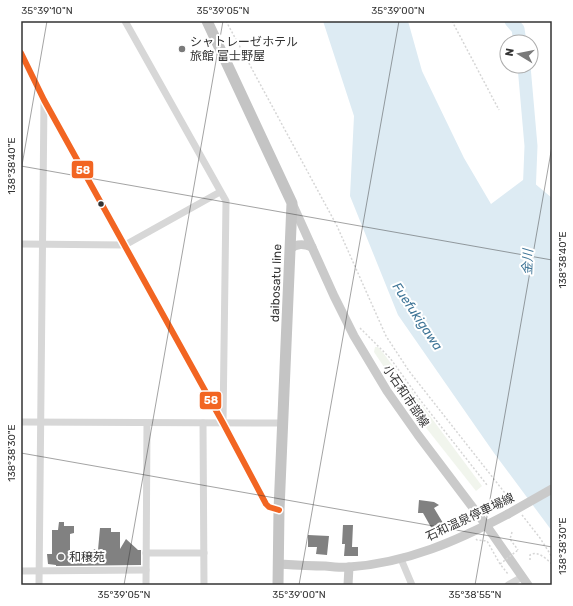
<svg xmlns="http://www.w3.org/2000/svg" width="573" height="606" font-family="Rubik,'Noto Sans JP',sans-serif">
	<style>
		.green { fill: #f1f5ed }
		.water { fill: #ddebf3 }
		.lines { fill: none; stroke-linecap: round; stroke-linejoin: round }
		.river { stroke: #ddebf3; stroke-width: 13 }
		.building { fill: #818181 }
		.path { stroke: #d6d6d6; stroke-width: 1.5; stroke-dasharray: 2 2; stroke-linecap: butt }
		.minor { stroke: #d7d7d7; stroke-width: 7 }
		.major { stroke: #cacaca; stroke-width: 9 }
		.highway { stroke: #c4c4c4; stroke-width: 11 }
		.path-bridge { stroke: #d6d6d6; stroke-width: 1.5; stroke-dasharray: 2 2; stroke-linecap: butt }
		.major-bridge { stroke: #cacaca; stroke-width: 9 }
		.bus-1-casing { stroke: #fff; stroke-width: 9 }
		.bus-1 { stroke: #f26522; stroke-width: 6 }
		.ticks { fill: none; stroke: #333; stroke-width: 1; stroke-opacity: 0.45 }
		.poi-dot { fill: #7a7a7a; stroke: #fff; stroke-width: 1.5 }
		.bus-dot { fill: #333; stroke: #fff; stroke-width: 1.5 }
		.labels { text-anchor: middle; stroke-width: 4; stroke-linejoin: round; paint-order: stroke }
		.poi-label { font-size: 12px; fill: #333; stroke: #fff; text-anchor: start }
		.street-label { font-size: 12px; fill: #333; stroke: #fff }
		.water-label { font-size: 13px; font-style: italic; fill: #3f7597; stroke: #fff }
		.line-badge { stroke: #fff; stroke-width: 1.5 }
		.badge-label { font-size: 11px; text-anchor: middle; font-weight: bold; fill: #fff }
		.neatline { fill: none; stroke: #333; stroke-width: 1.5 }
		.ticks-label { font-size: 10px; text-anchor: middle; fill: #333 }
	</style>
	<rect width="100%" height="100%" fill="#fff"/>
	<path class="green" d="M 375,347 L 378,347 L 384,354 L 482,486 L 476,491 L 416,415 L 374,352 Z"/>
	<path class="water" d="M 323,21 L 408,21 L 422,71 L 464,158 L 491,204 L 527,177 L 552,198 L 552,531 L 494,453 L 398,315 L 350,196 L 354,116 Z"/>
	<g class="lines">
		<g class="river">
			<path d="M 511,21 L 518,29 L 520,42"/>
			<path d="M 524,66 L 531,146 L 529,196"/>
		</g>
	</g>
	<g class="building">
		<path d="M 419,500 L 434,502 L 439,505 L 434,508 L 443,523 L 432,529 L 423,513 L 418,513 Z"/>
		<path d="M 59,522 L 64,522 L 64,526 L 74,526 L 74,533 L 70,534 L 70,551 L 93,552 L 94,549 L 98,550 L 100,528 L 111,528 L 111,532 L 120,532 L 120,549 L 126,539 L 138,550 L 141,550 L 141,565 L 56,566 L 56,565 L 48,564 L 47,554 L 52,554 L 52,530 L 58,530 Z"/>
		<path d="M 343,525 L 353,525 L 352,547 L 358,547 L 358,556 L 344,556 L 345,544 L 342,544 Z"/>
		<path d="M 308,535 L 329,536 L 327,555 L 316,554 L 317,547 L 308,547 Z"/>
	</g>
	<g class="lines">
		<g class="path">
			<path d="M 226,21 L 337,226 L 386,336 L 409,371 L 512,502"/>
			<path d="M 452,21 L 499,110"/>
			<path d="M 360,328 L 390,358 L 421,401 L 487,485"/>
			<path d="M 522,515 L 540,538 L 552,557"/>
			<path d="M 512,532 L 510,539 L 518,550"/>
			<path d="M 476,539 L 477,540 L 487,541 L 500,564 L 508,574"/>
			<path d="M 530,560 L 530,555 C 538,550 546,559 552,564"/>
		</g>
		<g class="minor">
			<path d="M 125,21 L 226,201 L 223,423"/>
			<path d="M 21,53 L 44,100 L 223,423 L 266,504 L 269,507 L 279,510"/>
			<path d="M 21,244 L 125,245 L 220,192"/>
			<path d="M 21,422 L 283,423"/>
			<path d="M 203,423 L 204,585"/>
			<path d="M 146,553 L 204,553"/>
			<path d="M 401,559 L 412,585"/>
			<path d="M 21,571 L 146,570"/>
			<path d="M 39,585 L 44,100"/>
			<path d="M 146,585 L 147,423"/>
			<path d="M 508,585 L 522,577"/>
		</g>
		<g class="major">
			<path d="M 292,203 L 334,296 L 354,336 L 387,391 L 418,435 L 486,525 L 528,585"/>
			<path d="M 290,249 C 297,243 304,244 312,247"/>
			<path d="M 279,564 C 294,565 310,566 325,566 C 333,567 341,568 349,567 C 407,563 457,541 508,514"/>
			<path d="M 348,585 L 349,567"/>
		</g>
		<path class="highway" d="M 207,21 L 292,203 L 279,510 L 278,585"/>
		<path class="path-bridge" d="M 500,564 L 518,550"/>
		<path class="major-bridge" d="M 508,514 L 552,489"/>
		<g class="bus-1-casing">
			<path id="bus-1" d="M 21,53 L 44,100 L 223,423 L 266,504 L 269,507 L 279,510"/>
		</g>
		<use href="#bus-1" class="bus-1"/>
	</g>
	<path class="ticks" d="M 21,166 L 552,260M 21,171 L 47,21M 21,453 L 552,547M 124,585 L 223,21M 299,585 L 399,21M 475,585 L 552,146"/>
	<g class="poi-dot">
		<circle cx="182" cy="49" r="4"/>
		<circle cx="61" cy="557" r="4"/>
	</g>
	<circle class="bus-dot" cx="101" cy="204" r="3.5"/>
	<g class="labels">
		<g class="poi-label">
			<text x="190" y="46">シャトレーゼホテル<tspan x="190" dy="14">旅館 富士野屋</tspan></text>
			<text x="69" y="561">和穣苑</text>
		</g>
		<g class="street-label">
			<text transform="translate(276 283) rotate(-88)" y="4">daibosatu line</text>
			<text transform="translate(406 396) rotate(56)" y="4">小石和市部線</text>
			<text transform="translate(470 517) rotate(-25)" y="4">石和温泉停車場線</text>
		</g>
		<g class="water-label">
			<text transform="translate(527 262) rotate(-88)" y="5">金川</text>
			<text transform="translate(418 316) rotate(56)" y="5">Fuefukigawa</text>
		</g>
	</g>
	<g class="line-badge">
		<rect x="71" y="160" width="23" height="19" rx="4" fill="#f26522"/>
		<rect x="199" y="391" width="23" height="19" rx="4" fill="#f26522"/>
	</g>
	<g class="badge-label">
		<text x="83" y="174">58</text>
		<text x="211" y="404">58</text>
	</g>
	<rect width="573" height="606" fill="none" stroke="#ffffff" stroke-width="44"/>
	<g transform="translate(519 54) rotate(280)"><circle r="19" fill="#ffffff" stroke="#adadad"/>
	<path d="M0-3L7 15L0 10L-7 15Z" fill="#7a7a7a"/>
	<text y="-6" font-size="11" font-weight="bold" text-anchor="middle" fill="#333333">N</text>
	</g>
	<rect x="22" y="22" width="529" height="562" class="neatline"/>
	<g class="ticks-label">
		<text x="47" y="14">35°39'10"N</text>
		<text x="223" y="14">35°39'05"N</text>
		<text x="398" y="14">35°39'00"N</text>
		<text transform="translate(11 166) rotate(-90)" y="4">138°38'40"E</text>
		<text transform="translate(562 260) rotate(-90)" y="4">138°38'40"E</text>
		<text transform="translate(11 453) rotate(-90)" y="4">138°38'30"E</text>
		<text transform="translate(562 546) rotate(-90)" y="4">138°38'30"E</text>
		<text x="124" y="598">35°39'05"N</text>
		<text x="299" y="598">35°39'00"N</text>
		<text x="475" y="598">35°38'55"N</text>
	</g>
</svg>
